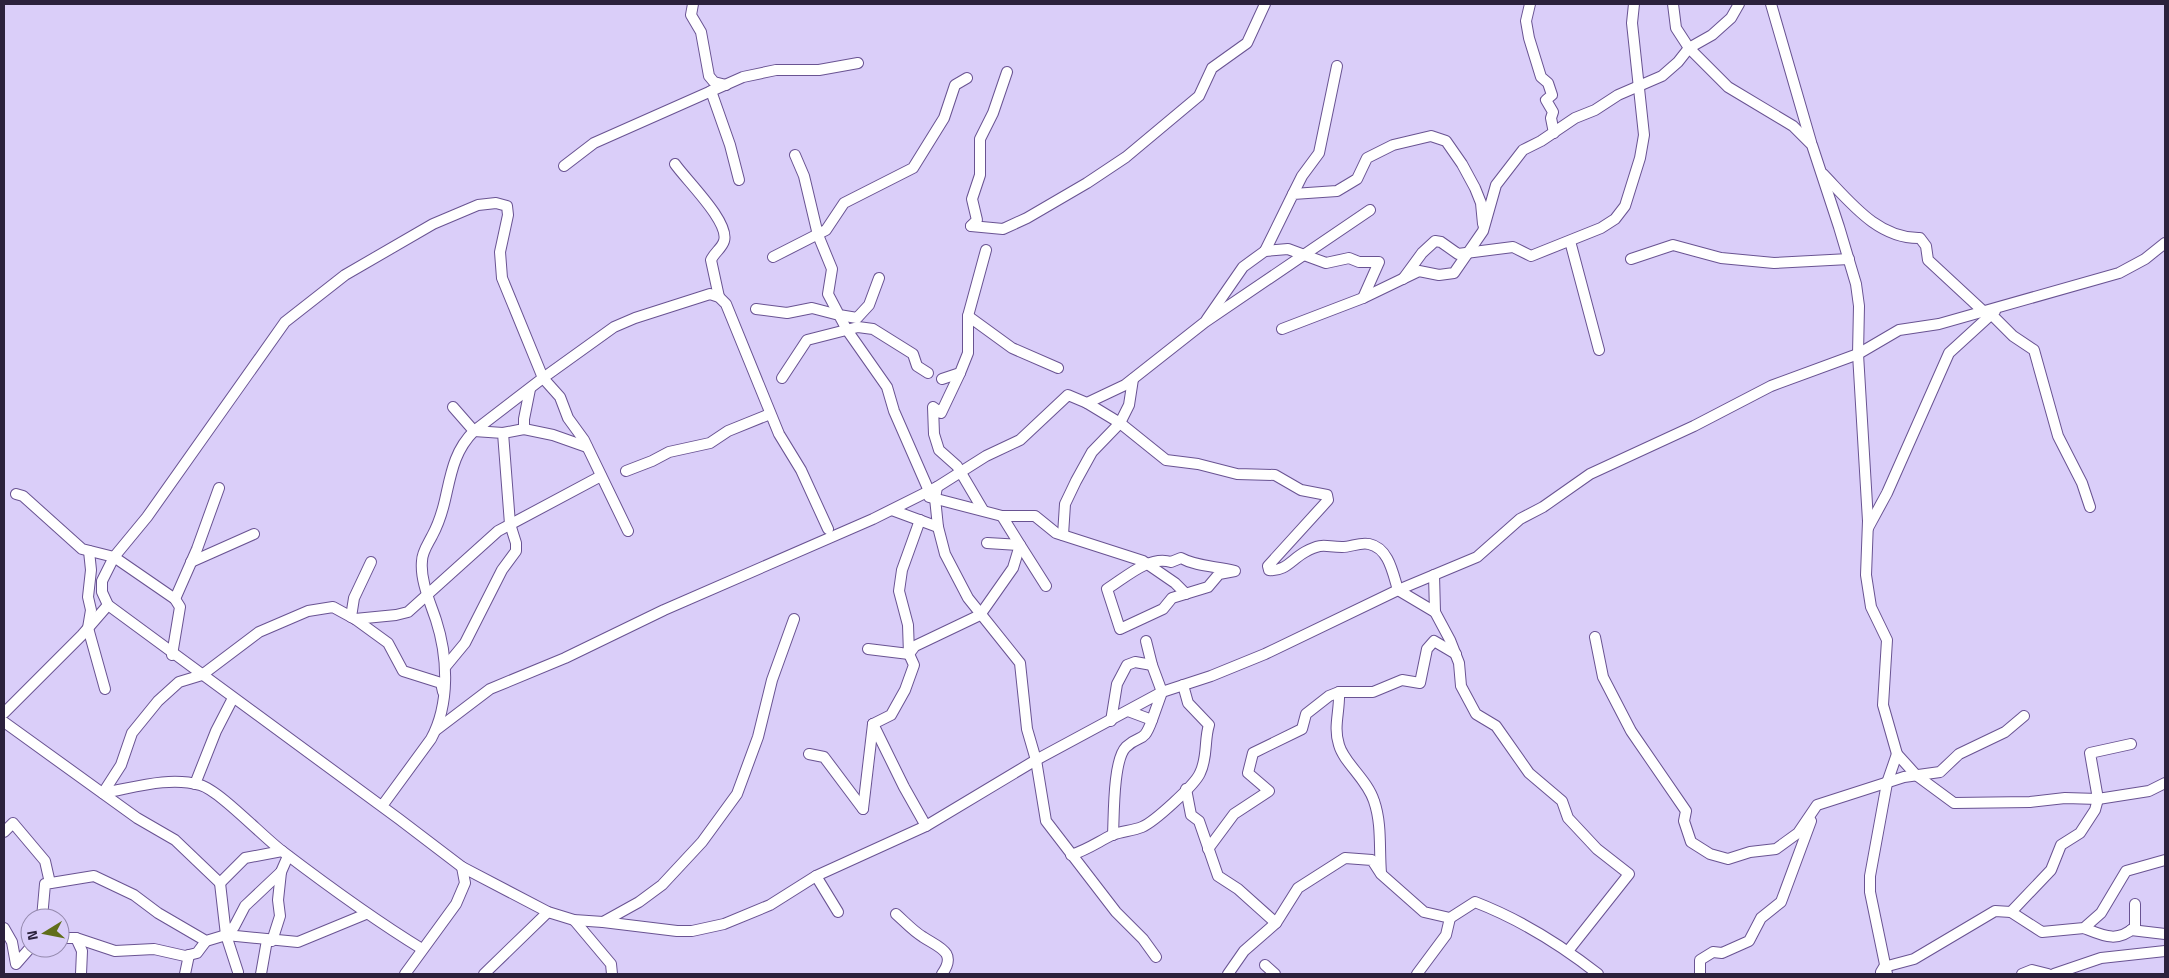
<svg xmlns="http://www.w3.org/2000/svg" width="2169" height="978" font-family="'Titillium Web',sans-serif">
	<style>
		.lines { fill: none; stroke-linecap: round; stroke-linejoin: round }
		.street-casing { stroke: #695392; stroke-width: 12 }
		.street { stroke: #fff; stroke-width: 10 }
	</style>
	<rect width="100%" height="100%" fill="#dacef9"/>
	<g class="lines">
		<g class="street-casing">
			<g id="street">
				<path d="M 693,4 L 691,15 L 701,32 L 709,76 L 714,82 L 726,85"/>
				<path d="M 1530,4 L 1526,21 L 1529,38 L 1541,77 L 1548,83 L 1552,95 L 1546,100 L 1553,112 L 1551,118 L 1554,133"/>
				<path d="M 1673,4 L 1676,28 L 1689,48 L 1728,87 L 1793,126 L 1812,145 L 1839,227 L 1856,284 L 1859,306 L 1858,354 L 1868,521 L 1866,575 L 1871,607 L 1887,640 L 1883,705 L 1897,754 L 1916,775 L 1954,803 L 2030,802 L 2065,798 L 2098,799 L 2149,791 L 2165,783"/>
				<path d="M 1771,4 L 1811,142"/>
				<path d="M 711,91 L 730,145 L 739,180"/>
				<path d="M 795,155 L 804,176 L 818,235 L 832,269 L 828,294 L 839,315 L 857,318 L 869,305 L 879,278"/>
				<path d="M 675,164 C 686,180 730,222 724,241 C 722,248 714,253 711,260 L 719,297"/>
				<path d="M 564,166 L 594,143 L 743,77 L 776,70 L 819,70 L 858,63"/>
				<path d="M 1823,174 C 1850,202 1878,239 1920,238 L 1926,246 L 1928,260 L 1983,311 L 1991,314 L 2013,336 L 2034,350 L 2058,436 L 2082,483 L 2090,507"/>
				<path d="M 1293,194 L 1302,176 L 1319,153 L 1337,66"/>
				<path d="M 971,226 L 1003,229 L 1027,218 L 1087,183 L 1126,157 L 1199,96 L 1212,68 L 1247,43 L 1265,4"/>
				<path d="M 971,226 L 977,220 L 972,199 L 980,175 L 980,139 L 993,113 L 1007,72"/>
				<path d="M 1570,241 L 1599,350"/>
				<path d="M 1265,251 L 1293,194 L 1337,191 L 1357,179 L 1367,158 L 1393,145 L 1431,136 L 1446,141 L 1462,164 L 1475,188 L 1481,203 L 1483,224"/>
				<path d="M 773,257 L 826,230 L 844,203 L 913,168 L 944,118 L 955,85 L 967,78"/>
				<path d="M 1631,259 L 1673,245 L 1721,258 L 1774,263 L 1849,259"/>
				<path d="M 1403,279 L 1422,253 L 1435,241 L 1441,242 L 1458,254 L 1513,247 L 1531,256 L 1601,228 L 1615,219 L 1625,206 L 1640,158 L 1644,135 L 1632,23 L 1634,4"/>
				<path d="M 756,309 L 787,313 L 812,308 L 839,315 L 847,330 L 887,387 L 894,411 L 929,491"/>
				<path d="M 968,316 L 1012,348 L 1058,368"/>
				<path d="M 1207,319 L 1243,267 L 1265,251 L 1288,249 L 1326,263 L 1349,258 L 1359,262 L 1379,262 L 1363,298"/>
				<path d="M 1282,329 L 1363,298 L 1419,271 L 1439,275 L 1454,273 L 1483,231 L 1496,185 L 1523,150 L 1541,141 L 1575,118 L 1595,110 L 1618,95 L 1662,76 L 1678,62 L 1689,48 L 1712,35 L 1731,18 L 1739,4"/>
				<path d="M 960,373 L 941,413 L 933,407 L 934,434 L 939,450 L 957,466 L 983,510"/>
				<path d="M 782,378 L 807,340 L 858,327 L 873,329 L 913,354 L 917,366 L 928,373"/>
				<path d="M 942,379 L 960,373 L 968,353 L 968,316 L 986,250"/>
				<path d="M 1087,403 L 1120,423 L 1166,460 L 1198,464 L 1237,474 L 1275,475 L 1301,490 L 1327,495 L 1328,500 L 1268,566 L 1269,570 C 1285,572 1292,559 1305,552 C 1323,542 1325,547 1342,547 C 1351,547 1360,542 1369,544 C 1389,548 1393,574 1398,590 L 1435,612 L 1450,640 L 1459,663 L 1461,686 L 1476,714 L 1496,726 L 1529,773 L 1562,801 L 1568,818 L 1597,849 L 1629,874 L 1568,951"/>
				<path d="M 524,429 L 553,435 L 587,447"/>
				<path d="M 503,433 L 524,429 L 524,419 L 530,389"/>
				<path d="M 626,471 L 652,461 L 669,452 L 710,443 L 728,431 L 770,414"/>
				<path d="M 937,487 L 935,498 L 938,527 L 945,554 L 968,598 L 1020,663 L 1027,729 L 1036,760 L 1046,821 L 1116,912 L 1143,939 L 1156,957"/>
				<path d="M 16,494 L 23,496 L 82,549 L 114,557 L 175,599 L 180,607 L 172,655"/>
				<path d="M 929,497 L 1002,516 L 1035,516 L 1056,533 L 1143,561 L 1175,583 L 1186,594"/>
				<path d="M 892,510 L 938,527"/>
				<path d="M 1868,528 L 1887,493 L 1949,353 L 1995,311"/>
				<path d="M 628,531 L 584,440 L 568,418 L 560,397 L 543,378 L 614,327 L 635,318 L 710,294 L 719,297 L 726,304 L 779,434 L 801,470 L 828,529"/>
				<path d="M 1063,535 L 1065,504 L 1076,481 L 1092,452 L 1120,423 L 1129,405 L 1133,379"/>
				<path d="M 987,543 L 1020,545 L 1046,586"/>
				<path d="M 89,551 L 91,570 L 88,597 L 91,610 L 88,628 L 105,689"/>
				<path d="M 1181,558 C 1197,567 1217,566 1235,571 L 1219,574 L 1208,587 L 1172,598 L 1163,609 L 1120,629 L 1107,589 C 1125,578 1149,555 1171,562 Z"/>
				<path d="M 191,562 L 254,534"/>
				<path d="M 1434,575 L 1435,612"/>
				<path d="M 175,599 L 197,549 L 219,488"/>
				<path d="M 351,617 L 354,598 L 371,562"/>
				<path d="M 355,619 L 396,615 L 408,612 L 498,531 L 601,476"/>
				<path d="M 1595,637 L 1603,677 L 1631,731 L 1686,811 L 1684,821 L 1691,842 L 1710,854 L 1728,859 L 1750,852 L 1776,849 L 1798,833 L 1817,805 L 1904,777 L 1940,772 L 1959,754 L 2005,732 L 2024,716"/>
				<path d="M 868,649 L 909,654 L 915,646 L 980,615 L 1013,568 L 1020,545 L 1002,516"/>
				<path d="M 446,666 L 465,643 L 502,570 L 516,551 L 516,543 L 510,524 L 503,433 L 474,431 L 453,407"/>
				<path d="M 1339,692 C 1340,711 1333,727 1339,745 C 1344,763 1367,779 1374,801 C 1382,824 1379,849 1381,873"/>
				<path d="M 1128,711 L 1152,720 L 1162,692 L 1152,665 L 1146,641"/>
				<path d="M 4,713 L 82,635 L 108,605"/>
				<path d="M 1111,721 L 1117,684 L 1127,665 L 1135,662 L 1152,665"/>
				<path d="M 4,722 L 137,818 L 175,840 L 220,883 L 245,858 L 282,851"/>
				<path d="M 873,724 L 891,715 L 905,690 L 914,665 L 909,654 L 908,625 L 899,591 L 902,570 L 920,520"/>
				<path d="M 873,724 L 904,787 L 926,826"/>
				<path d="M 436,730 L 490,689 L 565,658 L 664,610 L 873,519 L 937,487 L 986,456 L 1020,440 L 1068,395 L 1087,403 L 1125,385 L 1205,322 L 1370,210"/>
				<path d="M 2131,744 L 2090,753 L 2098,799 L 2095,810 L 2080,833 L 2061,845 L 2051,870 L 2011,912 L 2042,932 L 2084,928 L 2101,913 L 2126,871 L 2165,860"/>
				<path d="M 809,754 L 824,757 L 863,809"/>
				<path d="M 195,784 L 216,731 L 233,698"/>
				<path d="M 1186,789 L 1191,815 L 1199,821 L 1218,876 L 1238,889 L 1276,923"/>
				<path d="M 103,793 L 121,765 L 132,733 L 158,701 L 179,682 L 202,675 L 259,632 L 308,611 L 333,607 L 355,619 L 388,643 L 403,671 L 441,683 L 443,692"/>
				<path d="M 103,793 C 133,788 169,776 200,785 C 219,790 263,837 282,851 C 328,886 373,919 422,949"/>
				<path d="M 382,806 L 431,739 C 450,704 448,657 436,620 C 430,602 420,580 422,561 C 422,552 428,544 432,536 C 438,525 442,513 445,500 C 451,474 454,451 474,431 L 543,378 L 502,278 L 500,252 L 508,215 L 507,206 L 496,203 L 478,205 L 433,224 L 345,275 L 285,322 L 147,517 L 114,557 L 102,581 L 102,592 L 108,605 L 399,819 L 462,867 L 548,912 L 574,920 L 603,922 L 639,902 L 662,885 L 702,842 L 737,794 L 758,737 L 772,680 L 794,619"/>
				<path d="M 863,809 L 873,724"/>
				<path d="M 4,832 L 13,823 L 45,861 L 50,883"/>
				<path d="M 1113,835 C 1114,816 1113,760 1126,747 C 1141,733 1143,745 1152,720"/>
				<path d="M 1208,849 L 1234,814 L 1269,791 L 1248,773 L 1253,753 L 1302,729 L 1306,714 L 1329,696 L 1339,692 L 1373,692 L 1402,680 L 1420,683 L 1427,649 L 1434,641 L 1456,654"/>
				<path d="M 1071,855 C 1087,850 1098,842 1112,835 C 1122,831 1132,831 1142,827 C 1154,822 1195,785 1200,773 C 1208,757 1204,740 1209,725 L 1188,703 L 1183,685"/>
				<path d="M 816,876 L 838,912"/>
				<path d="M 220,883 L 226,935 L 238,972"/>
				<path d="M 896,914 C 905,922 913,931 923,937 C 938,947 958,952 942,974"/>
				<path d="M 42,918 L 45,884 L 94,876 L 134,895 L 158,913 L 206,941 L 226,935 L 298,942 L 366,914"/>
				<path d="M 574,920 L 611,964 L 612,974"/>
				<path d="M 603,922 L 677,931 L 692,931 L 724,924 L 770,905 L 816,876 L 926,826 L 1036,760 L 1162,692 L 1211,676 L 1265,654 L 1398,590 L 1477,557 L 1520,519 L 1543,507 L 1590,474 L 1694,426 L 1771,386 L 1858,354 L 1899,330 L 1939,324 L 2119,273 L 2145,259 L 2165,243"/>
				<path d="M 4,928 L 12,942 L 16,964 L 30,948"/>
				<path d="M 2084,928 C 2104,936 2117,943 2135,927 L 2135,904"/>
				<path d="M 2131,930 L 2165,934"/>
				<path d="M 226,931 L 234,927 L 245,906 L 281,872 L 288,856"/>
				<path d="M 60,938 L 76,938 L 115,951 L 154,949 L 185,956 L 197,953 L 206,941"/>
				<path d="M 76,938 L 82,951 L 81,974"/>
				<path d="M 272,941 L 280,916 L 278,900 L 281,872"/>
				<path d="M 1265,965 L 1275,974"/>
				<path d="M 1881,972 L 1884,967 L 1914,959 L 1995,911 L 2011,912"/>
				<path d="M 185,974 L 189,955"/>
				<path d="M 261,974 L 267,940"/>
				<path d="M 405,974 L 456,904 L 465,883 L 462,867"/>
				<path d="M 484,974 L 548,912"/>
				<path d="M 1228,974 L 1244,951 L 1276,923 L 1298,888 L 1345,858 L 1372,860 L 1381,874 L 1424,912 L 1450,918 L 1475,902 C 1519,919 1561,945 1598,974"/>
				<path d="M 1417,974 L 1446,935 L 1450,918"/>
				<path d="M 1700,974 L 1700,960 L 1713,952 L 1722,953 L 1749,941 L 1761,918 L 1781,902 L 1811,821"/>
				<path d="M 1887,974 L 1870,892 L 1870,876 L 1887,783 L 1897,754"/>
				<path d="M 2022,974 L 2032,970 L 2048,974"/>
				<path d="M 2054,974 L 2101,958 L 2165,951"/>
			</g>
		</g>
		<use href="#street" class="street"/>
	</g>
	<rect width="2169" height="978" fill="none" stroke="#2b213c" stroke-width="10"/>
	<g transform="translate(45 933) rotate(260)"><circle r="24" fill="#dacef9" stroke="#9489ad"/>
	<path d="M0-4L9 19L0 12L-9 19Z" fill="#606e19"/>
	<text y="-8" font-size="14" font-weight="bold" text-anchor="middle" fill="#2b213c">N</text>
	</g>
</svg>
